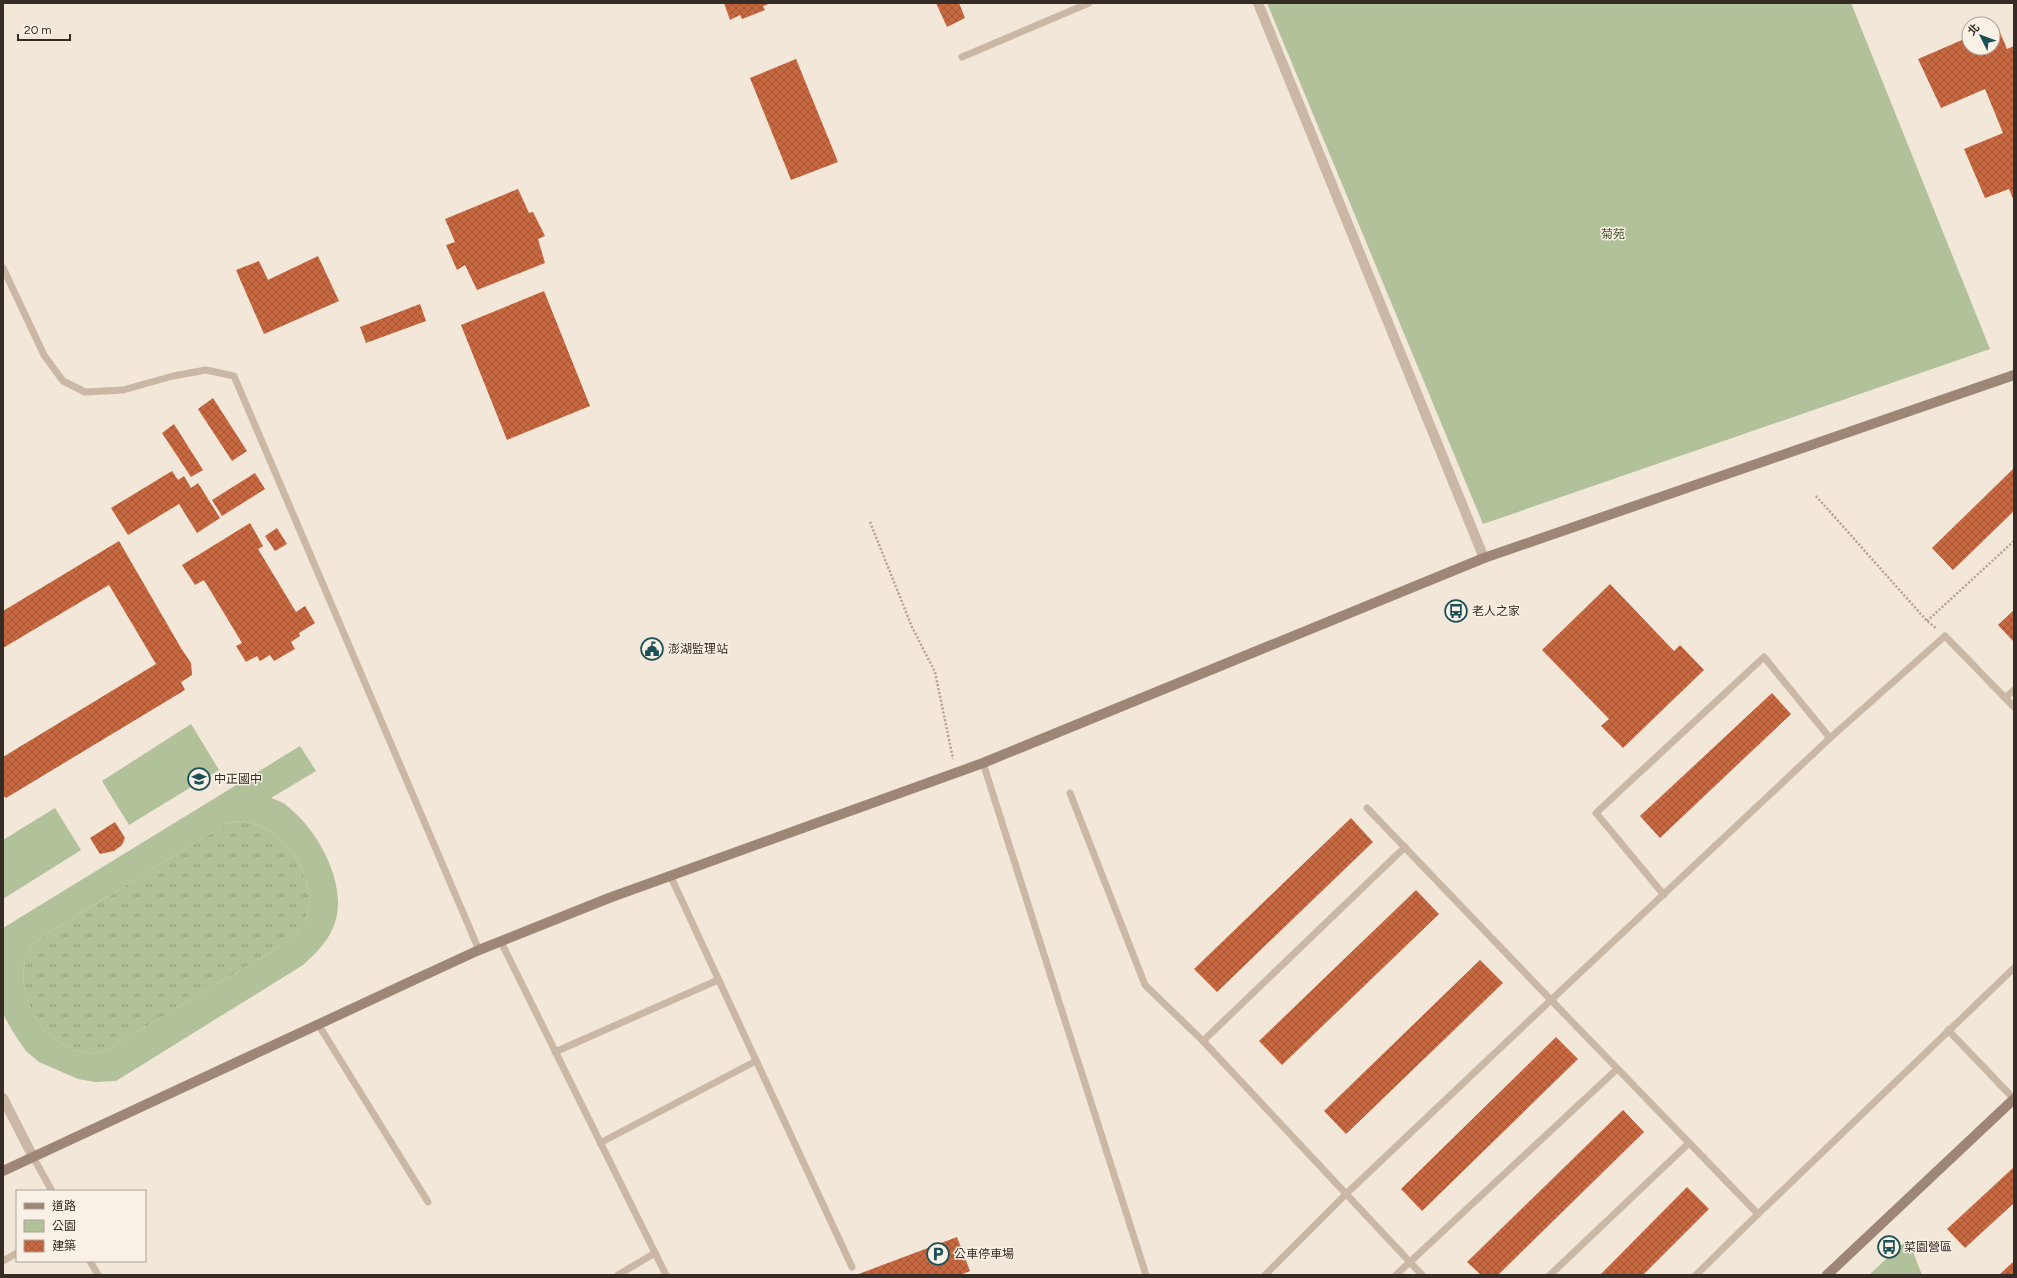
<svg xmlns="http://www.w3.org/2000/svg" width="2017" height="1278" font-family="Figtree,'Noto Sans TC',sans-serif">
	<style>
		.grass { fill: url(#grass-tufts) }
		.park { fill: #b1c199; fill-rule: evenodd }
		.building { fill: url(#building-cross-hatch) }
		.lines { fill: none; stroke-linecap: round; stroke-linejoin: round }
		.path { stroke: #b5a18f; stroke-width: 2.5; stroke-dasharray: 2 2; stroke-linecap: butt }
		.service { stroke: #cab7a5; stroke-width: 7 }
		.minor { stroke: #cab7a5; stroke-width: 10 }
		.tertiary { stroke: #cab7a5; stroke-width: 10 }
		.secondary { stroke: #9d8676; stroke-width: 10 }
		.labels { text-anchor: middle; stroke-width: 3; stroke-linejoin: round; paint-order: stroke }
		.park-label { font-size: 12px; fill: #42542a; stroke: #f9f1e5 }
		.poi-label { font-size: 12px; fill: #352c26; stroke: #f9f1e5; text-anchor: start }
	</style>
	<defs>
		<pattern id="grass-tufts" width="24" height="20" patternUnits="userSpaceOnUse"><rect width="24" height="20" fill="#b1c199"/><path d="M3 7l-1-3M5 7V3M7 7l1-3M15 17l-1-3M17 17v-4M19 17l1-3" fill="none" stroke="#919d7d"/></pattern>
		<pattern id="building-cross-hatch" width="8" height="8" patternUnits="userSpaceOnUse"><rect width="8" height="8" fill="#c86840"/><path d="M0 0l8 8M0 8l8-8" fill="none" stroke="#a35635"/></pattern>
	</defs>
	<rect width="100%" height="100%" fill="#f2e7d9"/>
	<path class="grass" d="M 242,821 C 255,824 266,827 276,835 C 298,853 317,892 306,919 C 302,928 295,934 289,941 L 107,1050 C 98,1052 89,1055 80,1052 C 66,1048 45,1034 38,1022 C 24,1001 16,967 32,946 C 34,942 40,939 43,936 L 226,824 Z"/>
	<g class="park">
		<path d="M 1267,3 L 1851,3 L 1990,349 L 1483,524 Z"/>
		<path d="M 191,724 L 219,770 L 129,825 L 102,781 Z"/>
		<path d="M 300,746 L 316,771 L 271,798 C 276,800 283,802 287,806 C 317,829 346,881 336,919 C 331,939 317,952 303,965 L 116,1081 L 95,1082 L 78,1079 L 39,1062 L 26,1051 L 13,1032 L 3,1014 L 3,928 ZM 242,821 C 255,824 266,827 276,835 C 298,853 317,892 306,919 C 302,928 295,934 289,941 L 107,1050 C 98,1052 89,1055 80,1052 C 66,1048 45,1034 38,1022 C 24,1001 16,967 32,946 C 34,942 40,939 43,936 L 226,824 Z"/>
		<path d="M 55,808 L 81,850 L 3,899 L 3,840 Z"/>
		<path d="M 1908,1239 L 1922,1275 L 1869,1275 Z"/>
	</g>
	<g class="building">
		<path d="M 724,3 L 772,3 L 763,6 L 765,10 L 742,19 L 740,15 L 730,20 Z"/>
		<path d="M 936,3 L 959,3 L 965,18 L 947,27 Z"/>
		<path d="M 1997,25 L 2007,49 L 2014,46 L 2014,201 L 2009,189 L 1985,198 L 1964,149 L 2003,133 L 1985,89 L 1941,108 L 1918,59 L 1969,37 L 1969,48 L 1993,48 L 1993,27 Z"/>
		<path d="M 796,59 L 838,162 L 791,180 L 750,78 Z"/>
		<path d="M 518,189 L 529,213 L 533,212 L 545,236 L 538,239 L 545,263 L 477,290 L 465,265 L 457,270 L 446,245 L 455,242 L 445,219 Z"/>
		<path d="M 318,256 L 339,301 L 264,334 L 236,270 L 259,261 L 268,280 Z"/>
		<path d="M 544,291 L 590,406 L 507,440 L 461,325 Z"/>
		<path d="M 420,304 L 426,321 L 366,343 L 360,327 Z"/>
		<path d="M 213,398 L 247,451 L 232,461 L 198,409 Z"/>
		<path d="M 174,424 L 203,470 L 191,477 L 162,433 Z"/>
		<path d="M 2014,468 L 2014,511 L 1953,570 L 1932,548 Z"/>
		<path d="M 172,471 L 178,480 L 184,476 L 191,488 L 198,483 L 220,518 L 197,533 L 179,504 L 128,535 L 111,508 Z"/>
		<path d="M 255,473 L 265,489 L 222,516 L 212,500 Z"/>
		<path d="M 250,523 L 263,546 L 258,549 L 296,612 L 305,606 L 315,623 L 299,633 L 300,636 L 291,642 L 295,649 L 274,661 L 270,655 L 260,661 L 257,656 L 246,662 L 236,646 L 242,643 L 204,580 L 195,585 L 182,565 Z"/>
		<path d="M 277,528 L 287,544 L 275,551 L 265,536 Z"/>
		<path d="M 119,541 L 181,648 L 173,652 L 181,648 L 191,663 L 192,675 L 181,682 L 185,690 L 6,798 L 3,795 L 3,757 L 156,664 L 109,585 L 3,648 L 3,611 Z"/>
		<path d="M 1610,584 L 1674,651 L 1680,645 L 1704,670 L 1623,748 L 1601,726 L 1609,719 L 1542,650 Z"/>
		<path d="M 2014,610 L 2014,642 L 1998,625 Z"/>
		<path d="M 1772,693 L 1791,714 L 1660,838 L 1640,816 Z"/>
		<path d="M 1351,818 L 1373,842 L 1217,992 L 1194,969 Z"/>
		<path d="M 115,822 L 125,838 L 122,845 L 114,851 L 100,854 L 90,838 Z"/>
		<path d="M 1416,890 L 1439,914 L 1282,1065 L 1259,1041 Z"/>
		<path d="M 1480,960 L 1503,983 L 1346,1134 L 1324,1111 Z"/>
		<path d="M 1556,1037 L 1578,1059 L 1422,1211 L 1401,1189 Z"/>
		<path d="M 1623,1110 L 1644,1132 L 1498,1275 L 1481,1275 L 1467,1262 Z"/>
		<path d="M 2014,1167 L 2014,1203 L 1965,1248 L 1947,1229 Z"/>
		<path d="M 1687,1187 L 1709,1209 L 1643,1275 L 1600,1275 Z"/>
		<path d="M 957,1237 L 970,1271 L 960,1275 L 856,1275 Z"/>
		<path d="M 2014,1261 L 2014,1275 L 1999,1275 Z"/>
	</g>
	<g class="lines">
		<g class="path">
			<path d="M 1816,496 L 1927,621 L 1936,628"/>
			<path d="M 870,522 L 912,627 L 935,672 L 953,759"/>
			<path d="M 1927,621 L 2014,541"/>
		</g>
		<g class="service">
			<path d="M 962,57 L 1089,3"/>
			<path d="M 3,268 L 44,355 L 63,381 L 85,392 L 123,390 L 173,376 L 206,370 L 234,376 L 479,950"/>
			<path d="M 2005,698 L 2014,690"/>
			<path d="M 2014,707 L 1945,636 L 1830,738 L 1551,1000 L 1758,1214 L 2014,968"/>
			<path d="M 983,763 L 1146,1275"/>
			<path d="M 1070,793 L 1145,985 L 1203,1041"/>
			<path d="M 1405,847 L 1203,1041 L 1422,1275"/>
			<path d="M 670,875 L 852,1267"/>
			<path d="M 1664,895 L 1596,813 L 1764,657 L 1830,738"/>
			<path d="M 501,942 L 666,1275"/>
			<path d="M 318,1024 L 428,1202"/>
			<path d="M 1948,1030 L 2014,1099"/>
			<path d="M 555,1052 L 718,980"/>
			<path d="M 600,1143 L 756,1061"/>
			<path d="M 33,1157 L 52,1191"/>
			<path d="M 3,1261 L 17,1253"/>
			<path d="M 90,1261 L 98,1275"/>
			<path d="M 618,1275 L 655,1253"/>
			<path d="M 1265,1275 L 1346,1194 L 1551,1000 L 1367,808"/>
			<path d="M 1396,1275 L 1617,1069"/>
			<path d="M 1550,1275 L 1689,1143"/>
			<path d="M 1696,1275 L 1758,1214"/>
		</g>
		<path class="minor" d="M 1258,3 L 1484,558"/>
		<path class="tertiary" d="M 3,1098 L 33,1157"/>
		<g class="secondary">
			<path d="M 3,1171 L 416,979 L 479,950 L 609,898 L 983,763 L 1484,558 L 2014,375"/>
			<path d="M 1827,1275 L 2014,1099"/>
		</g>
	</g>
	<defs>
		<g id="bus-ring" transform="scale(1.15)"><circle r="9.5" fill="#f9f1e5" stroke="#1b5057" stroke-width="1.5"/><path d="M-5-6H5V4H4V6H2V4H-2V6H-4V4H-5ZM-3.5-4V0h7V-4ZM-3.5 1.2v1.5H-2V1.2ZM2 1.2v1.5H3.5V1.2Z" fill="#1b5057"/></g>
		<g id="civic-ring" transform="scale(1.15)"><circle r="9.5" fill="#f9f1e5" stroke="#1b5057" stroke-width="1.5"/><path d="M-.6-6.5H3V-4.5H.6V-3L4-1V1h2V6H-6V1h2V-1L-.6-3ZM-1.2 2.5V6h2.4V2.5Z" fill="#1b5057"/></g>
		<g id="school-ring" transform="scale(1.15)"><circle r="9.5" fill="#f9f1e5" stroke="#1b5057" stroke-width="1.5"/><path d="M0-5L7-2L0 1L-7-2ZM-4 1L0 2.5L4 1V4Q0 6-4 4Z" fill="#1b5057"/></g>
		<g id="parking-ring" transform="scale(1.15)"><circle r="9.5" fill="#f9f1e5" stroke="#1b5057" stroke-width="1.5"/><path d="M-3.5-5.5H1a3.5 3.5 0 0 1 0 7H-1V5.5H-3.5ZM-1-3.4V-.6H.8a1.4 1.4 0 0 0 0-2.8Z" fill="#1b5057"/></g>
	</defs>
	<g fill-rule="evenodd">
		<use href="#bus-ring" x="1456" y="611"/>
		<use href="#civic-ring" x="652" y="649"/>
		<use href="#school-ring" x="199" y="779"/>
		<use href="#bus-ring" x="1889" y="1247"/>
		<use href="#parking-ring" x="938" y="1254"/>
	</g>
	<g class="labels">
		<g class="park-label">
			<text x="1613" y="238">菊苑</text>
		</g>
		<g class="poi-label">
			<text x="1472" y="615">老人之家</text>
			<text x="668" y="653">澎湖監理站</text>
			<text x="214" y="783">中正國中</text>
			<text x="1904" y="1251">菜園營區</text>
			<text x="954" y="1258">公車停車場</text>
		</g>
	</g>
	<rect width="2017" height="1278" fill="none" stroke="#352c26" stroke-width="8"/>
	<rect x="16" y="1190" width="130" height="72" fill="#f9f1e5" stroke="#aba299"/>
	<rect x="24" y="1203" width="20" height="6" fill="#9d8676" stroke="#aba299"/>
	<text x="52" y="1210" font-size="12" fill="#352c26">道路</text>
	<rect x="24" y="1220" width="20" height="12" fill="#b1c199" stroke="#aba299"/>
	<text x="52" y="1230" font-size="12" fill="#352c26">公園</text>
	<rect x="24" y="1240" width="20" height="12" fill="url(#building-cross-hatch)" stroke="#aba299"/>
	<text x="52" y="1250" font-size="12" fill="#352c26">建築</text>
	<g transform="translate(1981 36) rotate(312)"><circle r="19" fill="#f9f1e5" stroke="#aba299"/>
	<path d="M0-3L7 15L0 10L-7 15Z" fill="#1b5057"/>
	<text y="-6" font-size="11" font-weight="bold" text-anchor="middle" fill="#352c26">北</text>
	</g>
	<path d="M18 34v6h52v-6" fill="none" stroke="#352c26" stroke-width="2"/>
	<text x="24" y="34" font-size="12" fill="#352c26" stroke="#f9f1e5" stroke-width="3" paint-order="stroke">20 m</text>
</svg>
